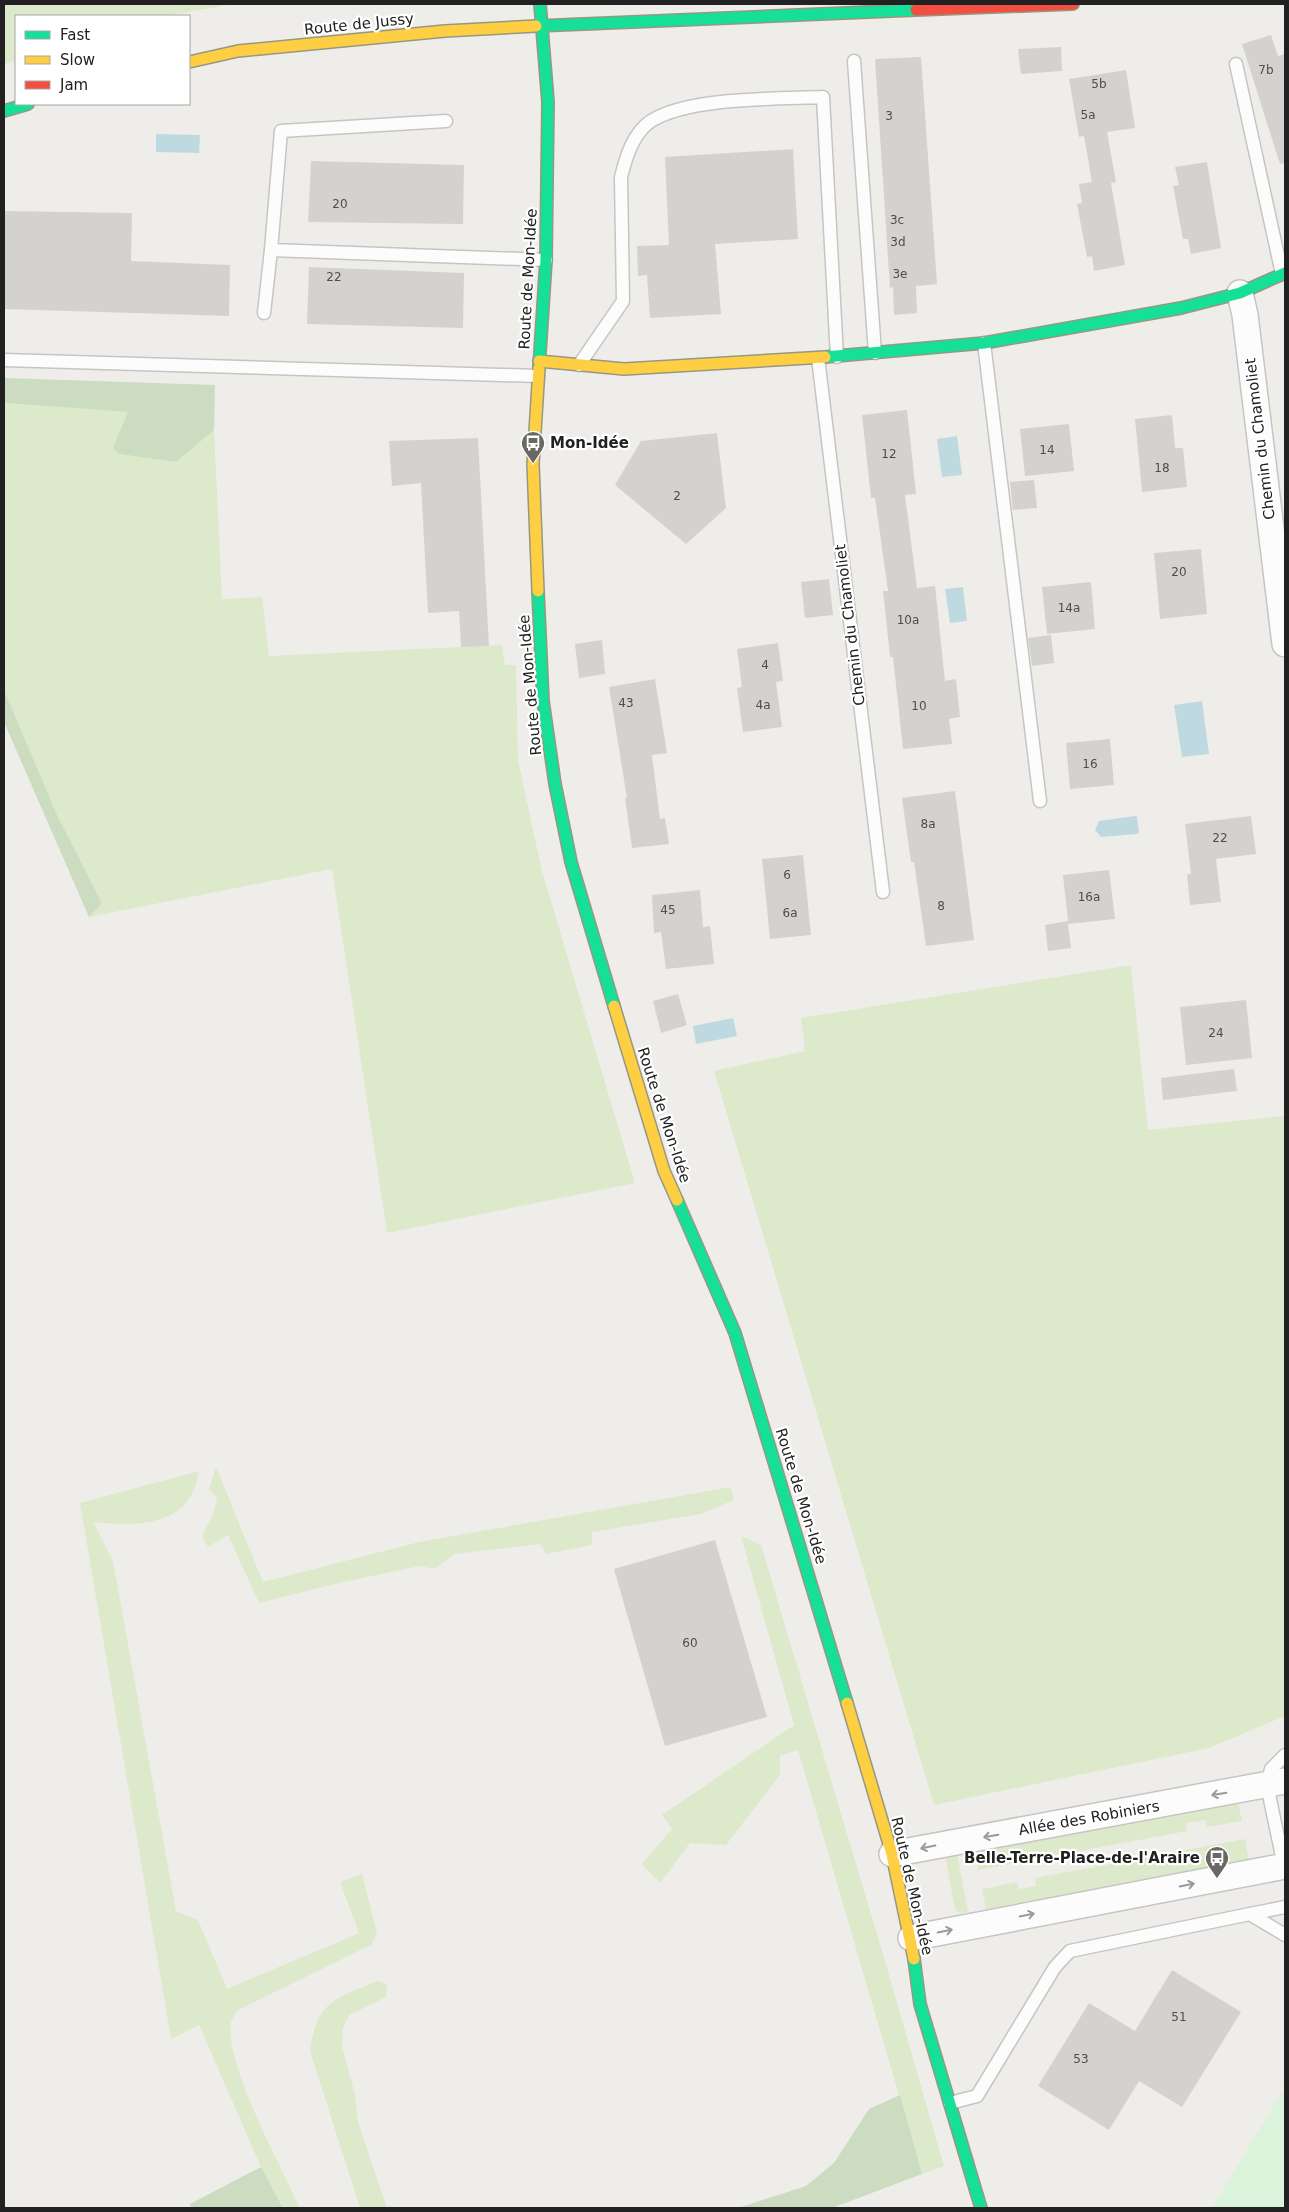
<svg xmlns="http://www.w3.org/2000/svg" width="1289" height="2212" font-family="'DejaVu Sans',sans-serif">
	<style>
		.grass { fill: #dceacb }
		.forest { fill: #cbdcc0 }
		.park { fill: #daf3da }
		.water { fill: #bfd9e0 }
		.building { fill: #d4d2cf }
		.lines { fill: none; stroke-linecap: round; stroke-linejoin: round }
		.lane-casing { stroke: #c6c5c4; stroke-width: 15 }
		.street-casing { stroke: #c6c5c4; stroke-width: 28 }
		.fast-casing { stroke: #979882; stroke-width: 14 }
		.slow-casing { stroke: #979882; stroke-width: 14 }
		.jam-casing { stroke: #979882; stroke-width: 14 }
		.lane { stroke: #fdfcfc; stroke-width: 12 }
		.street { stroke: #fdfcfc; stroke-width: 25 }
		.fast { stroke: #16e098; stroke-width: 11 }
		.slow { stroke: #ffcf43; stroke-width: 11 }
		.jam { stroke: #f24e42; stroke-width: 11 }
		.oneway { stroke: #9a9999 }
		.labels { text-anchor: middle; stroke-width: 4.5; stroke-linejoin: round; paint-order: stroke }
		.number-label { font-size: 12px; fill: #4e4d4c }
		.street-label { font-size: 15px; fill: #212121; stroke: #fff }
		.poi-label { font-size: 15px; font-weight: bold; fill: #212121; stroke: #fff; text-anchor: start }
	</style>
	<rect width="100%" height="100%" fill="#efedea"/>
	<g class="grass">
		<path d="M 4,4 L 233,4 L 165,16 L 16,16 L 16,60 L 4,64 Z"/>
		<path d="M 4,403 L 128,412 L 119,454 L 176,462 L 214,430 L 222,599 L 262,597 L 269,656 L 502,645 L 505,665 L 516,665 L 518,760 L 542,871 L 635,1183 L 387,1233 L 332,869 L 89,917 L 102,903 L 57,815 L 4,690 Z"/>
		<path d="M 1131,965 L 1148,1130 L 1285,1116 L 1285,1716 L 1209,1748 L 934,1805 L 714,1071 L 805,1051 L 801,1018 Z"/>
		<path d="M 216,1467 L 263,1582 L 419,1542 L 731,1487 L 734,1500 L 701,1514 L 592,1532 L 592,1545 L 546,1554 L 540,1544 L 455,1554 L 434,1569 L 420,1566 L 339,1583 L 259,1603 L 228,1535 L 208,1547 L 202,1536 L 213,1514 L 217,1498 L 209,1489 Z"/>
		<path d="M 199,1471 C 193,1509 170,1521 133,1524 C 120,1525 107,1522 94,1523 L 113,1561 L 176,1911 L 198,1920 L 227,1989 L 359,1933 L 340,1882 L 362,1874 L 377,1933 L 371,1945 L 238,2010 C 236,2013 232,2018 231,2023 C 224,2062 282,2169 300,2208 L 283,2208 L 261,2167 L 199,2025 L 171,2039 L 80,1503 Z"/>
		<path d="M 741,1536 L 761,1545 L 885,1961 L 944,2166 L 922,2174 L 798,1750 L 780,1756 L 780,1775 L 726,1845 L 690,1843 L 660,1883 L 642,1864 L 672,1829 L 662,1815 L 794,1725 Z"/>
		<path d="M 1238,1802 L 1242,1821 L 1207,1827 L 1205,1820 L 1186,1823 L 1187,1831 L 978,1870 L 975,1851 Z"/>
		<path d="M 1245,1839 L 1249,1860 L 986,1909 L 982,1889 L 1017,1882 L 1019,1889 L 1036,1886 L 1035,1878 Z"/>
		<path d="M 957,1853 L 968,1912 L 960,1913 L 955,1910 L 946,1860 L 949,1855 Z"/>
		<path d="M 378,1981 L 387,1984 L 386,1997 L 349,2015 L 343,2028 L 342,2046 L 355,2095 L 358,2122 L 387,2208 L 360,2208 L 310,2051 C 317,2000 335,1999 378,1981 Z"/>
	</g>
	<g class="forest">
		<path d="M 4,378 L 215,385 L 214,430 L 176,462 L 119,454 L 113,448 L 128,412 L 4,403 Z"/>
		<path d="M 4,690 L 57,815 L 102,903 L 89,917 L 4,722 Z"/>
		<path d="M 900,2095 L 922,2174 L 832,2208 L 738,2208 L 806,2186 L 834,2163 L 869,2109 Z"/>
		<path d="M 261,2167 L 283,2208 L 191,2208 L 190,2204 Z"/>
	</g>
	<path class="park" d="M 1285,2087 L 1285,2208 L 1212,2208 Z"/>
	<g class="water">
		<path d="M 156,134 L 200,135 L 199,153 L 156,152 Z"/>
		<path d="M 957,436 L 962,475 L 942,477 L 937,439 Z"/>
		<path d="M 963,587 L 967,621 L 950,623 L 945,589 Z"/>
		<path d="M 1202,701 L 1209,754 L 1182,757 L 1174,705 Z"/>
		<path d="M 1135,816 L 1137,817 L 1139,832 L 1137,834 L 1101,837 L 1095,830 L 1099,821 Z"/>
		<path d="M 733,1018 L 737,1036 L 696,1044 L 693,1026 Z"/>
	</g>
	<g class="building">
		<path d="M 1271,35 L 1278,56 L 1285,54 L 1285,163 L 1280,164 L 1242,44 Z"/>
		<path d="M 1061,47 L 1062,71 L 1021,74 L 1018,49 Z"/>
		<path d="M 921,57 L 937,284 L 916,286 L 917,313 L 894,315 L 893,287 L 890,288 L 875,59 Z"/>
		<path d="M 1126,70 L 1135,128 L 1107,132 L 1116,182 L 1111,183 L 1125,265 L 1094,271 L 1092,256 L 1087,257 L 1077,204 L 1082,203 L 1079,184 L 1092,182 L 1084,136 L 1079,137 L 1069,79 Z"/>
		<path d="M 793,149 L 798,239 L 715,244 L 721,314 L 650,318 L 647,275 L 638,276 L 637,246 L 669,245 L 665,157 Z"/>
		<path d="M 311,161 L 464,165 L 463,224 L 308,222 Z"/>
		<path d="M 1207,162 L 1221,248 L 1191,254 L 1188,239 L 1183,239 L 1173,186 L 1179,185 L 1175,167 Z"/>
		<path d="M 4,211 L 132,213 L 131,261 L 230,265 L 229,316 L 4,309 Z"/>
		<path d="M 309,267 L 464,273 L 463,328 L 307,324 Z"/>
		<path d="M 907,410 L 916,494 L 905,495 L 917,588 L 935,586 L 945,681 L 956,679 L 960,717 L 949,719 L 952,744 L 903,749 L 893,657 L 890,657 L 883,591 L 888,591 L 875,498 L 871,498 L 862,415 Z"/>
		<path d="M 1172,415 L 1175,448 L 1183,448 L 1187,487 L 1142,492 L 1135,419 Z"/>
		<path d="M 1069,424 L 1074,471 L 1025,476 L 1020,429 Z"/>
		<path d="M 717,433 L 726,508 L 686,544 L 615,485 L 641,441 Z"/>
		<path d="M 478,438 L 489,646 L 461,647 L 459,611 L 428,613 L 421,483 L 392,486 L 389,441 Z"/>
		<path d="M 1034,480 L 1037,508 L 1013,510 L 1010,482 Z"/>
		<path d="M 1201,549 L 1207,614 L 1160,619 L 1154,553 Z"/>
		<path d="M 829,579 L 833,615 L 805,618 L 801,582 Z"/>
		<path d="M 1091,582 L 1095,629 L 1047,634 L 1042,587 Z"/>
		<path d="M 1051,635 L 1054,663 L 1032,666 L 1028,638 Z"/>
		<path d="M 602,640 L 605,674 L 579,678 L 575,644 Z"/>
		<path d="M 778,643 L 783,681 L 776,682 L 782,727 L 743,732 L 737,688 L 742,687 L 737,649 Z"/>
		<path d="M 655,679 L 667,753 L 652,755 L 660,819 L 665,818 L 669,844 L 632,848 L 625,798 L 627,798 L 609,687 Z"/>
		<path d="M 1110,739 L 1114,785 L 1070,789 L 1066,743 Z"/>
		<path d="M 955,791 L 974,940 L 926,946 L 914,862 L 911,862 L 902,798 Z"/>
		<path d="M 1251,816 L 1256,854 L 1216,859 L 1221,902 L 1190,905 L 1187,874 L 1191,874 L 1185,824 Z"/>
		<path d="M 803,855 L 811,935 L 770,939 L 762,859 Z"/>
		<path d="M 1109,870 L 1115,919 L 1068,924 L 1071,948 L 1048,951 L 1045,925 L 1068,921 L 1063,875 Z"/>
		<path d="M 700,890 L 703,927 L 710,926 L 714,964 L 666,969 L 661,932 L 654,933 L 652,895 Z"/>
		<path d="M 678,994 L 687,1025 L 661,1033 L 653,1001 Z"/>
		<path d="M 1246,1000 L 1252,1058 L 1186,1065 L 1180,1007 Z"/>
		<path d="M 1234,1069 L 1237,1091 L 1163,1100 L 1161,1078 Z"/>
		<path d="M 715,1540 L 767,1717 L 665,1746 L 614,1569 Z"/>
		<path d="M 1172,1970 L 1241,2012 L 1182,2107 L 1139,2081 L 1109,2130 L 1038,2086 L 1089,2003 L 1135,2031 Z"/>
	</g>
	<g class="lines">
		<g class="lane-casing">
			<g id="lane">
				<path d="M 854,61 L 875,353"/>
				<path d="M 1236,64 L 1282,274"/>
				<path d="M 446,121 L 281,131 L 271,250 L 546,260"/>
				<path d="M 264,313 L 271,250"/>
				<path d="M 984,343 L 1040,801"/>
				<path d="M 818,358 L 883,892"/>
				<path d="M 4,360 L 538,376"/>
				<path d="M 579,365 L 623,301 L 621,177 C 626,157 633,133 651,121 C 689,97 777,99 823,97 L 837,357"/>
				<path d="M 1284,1866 L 1267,1785 L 1271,1769 L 1285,1755"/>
				<path d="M 1250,1914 L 1285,1907"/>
				<path d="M 950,2103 L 977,2096 L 1055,1967 L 1070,1951 L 1250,1914 L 1285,1935"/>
			</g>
		</g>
		<g class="street-casing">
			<g id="street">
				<path d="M 1240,293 L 1245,315 L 1285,644"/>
				<path d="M 892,1854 L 1285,1781"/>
				<path d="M 911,1938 L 1285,1866"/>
			</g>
		</g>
		<g class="fast-casing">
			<g id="fast">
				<path d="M 536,26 L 916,10"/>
				<path d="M 4,111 L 28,104"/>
				<path d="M 825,357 L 984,343 L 1181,308 L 1240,293 L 1285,273"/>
				<path d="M 539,368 L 546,260 L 548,102 L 540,4"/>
				<path d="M 538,591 L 543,701 L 555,784 L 571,862 L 614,1006"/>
				<path d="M 677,1200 L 735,1333 L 847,1703"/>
				<path d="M 914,1959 L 920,2004 L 981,2208"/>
			</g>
		</g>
		<g class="slow-casing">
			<g id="slow">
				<path d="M 189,62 L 238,51 L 445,31 L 536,26"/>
				<path d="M 539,361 L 624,369 L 825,357"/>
				<path d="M 538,591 L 533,464 L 539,368"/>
				<path d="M 614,1006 L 664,1171 L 677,1200"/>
				<path d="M 847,1703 L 892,1854 L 914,1959"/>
			</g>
		</g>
		<g class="jam-casing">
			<path id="jam" d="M 916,10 L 1073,4"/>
		</g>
		<use href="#lane" class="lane"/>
		<use href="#street" class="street"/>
		<use href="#fast" class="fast"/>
		<use href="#slow" class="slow"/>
		<use href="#jam" class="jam"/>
	</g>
	<defs><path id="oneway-shaft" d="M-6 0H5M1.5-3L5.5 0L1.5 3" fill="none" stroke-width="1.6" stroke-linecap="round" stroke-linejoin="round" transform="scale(1.25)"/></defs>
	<g class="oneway">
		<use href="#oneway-shaft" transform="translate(1219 1794) rotate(170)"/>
		<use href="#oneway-shaft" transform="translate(991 1836) rotate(170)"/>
		<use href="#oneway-shaft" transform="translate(928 1847) rotate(169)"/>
		<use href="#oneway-shaft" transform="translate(1187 1885) rotate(-11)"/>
		<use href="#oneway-shaft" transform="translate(1027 1915) rotate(-11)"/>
		<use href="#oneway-shaft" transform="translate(945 1931) rotate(-11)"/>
	</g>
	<defs>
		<g id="bus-pin" transform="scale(1.25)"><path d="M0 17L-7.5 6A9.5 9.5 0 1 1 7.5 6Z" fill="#696867" stroke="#fff"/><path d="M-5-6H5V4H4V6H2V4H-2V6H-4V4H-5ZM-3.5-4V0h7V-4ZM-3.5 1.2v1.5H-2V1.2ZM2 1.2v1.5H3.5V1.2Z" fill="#fff"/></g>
	</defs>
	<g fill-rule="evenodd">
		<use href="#bus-pin" x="533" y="443"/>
		<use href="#bus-pin" x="1217" y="1858"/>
	</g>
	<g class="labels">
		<g class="number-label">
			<text x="1266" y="74">7b</text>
			<text x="1099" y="88">5b</text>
			<text x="1088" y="119">5a</text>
			<text x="889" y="120">3</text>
			<text x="340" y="208">20</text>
			<text x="897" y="224">3c</text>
			<text x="898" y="246">3d</text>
			<text x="900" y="278">3e</text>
			<text x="334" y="281">22</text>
			<text x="1047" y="454">14</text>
			<text x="889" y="458">12</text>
			<text x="1162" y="472">18</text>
			<text x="677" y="500">2</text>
			<text x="1179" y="576">20</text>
			<text x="1069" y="612">14a</text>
			<text x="908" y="624">10a</text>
			<text x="765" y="669">4</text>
			<text x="626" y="707">43</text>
			<text x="763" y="709">4a</text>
			<text x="919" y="710">10</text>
			<text x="1090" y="768">16</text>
			<text x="928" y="828">8a</text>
			<text x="1220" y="842">22</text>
			<text x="787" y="879">6</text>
			<text x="1089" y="901">16a</text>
			<text x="941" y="910">8</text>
			<text x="668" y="914">45</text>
			<text x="790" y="917">6a</text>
			<text x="1216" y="1037">24</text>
			<text x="690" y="1647">60</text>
			<text x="1179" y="2021">51</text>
			<text x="1081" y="2063">53</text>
		</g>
		<g class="street-label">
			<text transform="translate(359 24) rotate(-6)" y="5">Route de Jussy</text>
			<text transform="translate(528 279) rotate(-87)" y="5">Route de Mon-Idée</text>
			<text transform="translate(1260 439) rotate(-97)" y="5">Chemin du Chamoliet</text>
			<text transform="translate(850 625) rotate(-97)" y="5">Chemin du Chamoliet</text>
			<text transform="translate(530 685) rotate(-95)" y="5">Route de Mon-Idée</text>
			<text transform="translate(664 1115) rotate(72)" y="5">Route de Mon-Idée</text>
			<text transform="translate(801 1496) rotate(73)" y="5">Route de Mon-Idée</text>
			<text transform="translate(1089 1818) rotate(-10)" y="5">Allée des Robiniers</text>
			<text transform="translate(912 1886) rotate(77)" y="5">Route de Mon-Idée</text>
		</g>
		<g class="poi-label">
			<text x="550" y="448">Mon-Idée</text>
			<text x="1200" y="1863" text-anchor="end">Belle-Terre-Place-de-l'Araire</text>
		</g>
	</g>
	<rect width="1289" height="2212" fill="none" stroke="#212121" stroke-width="10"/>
	<rect x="15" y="15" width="175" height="90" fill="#ffffff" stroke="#a6a6a6"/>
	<rect x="25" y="31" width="25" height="8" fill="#16e098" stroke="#a6a6a6"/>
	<text x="60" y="40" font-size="15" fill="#212121">Fast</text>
	<rect x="25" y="56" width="25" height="8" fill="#ffcf43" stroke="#a6a6a6"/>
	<text x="60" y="65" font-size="15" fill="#212121">Slow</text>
	<rect x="25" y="81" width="25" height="8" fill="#f24e42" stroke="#a6a6a6"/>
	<text x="60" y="90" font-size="15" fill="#212121">Jam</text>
</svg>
